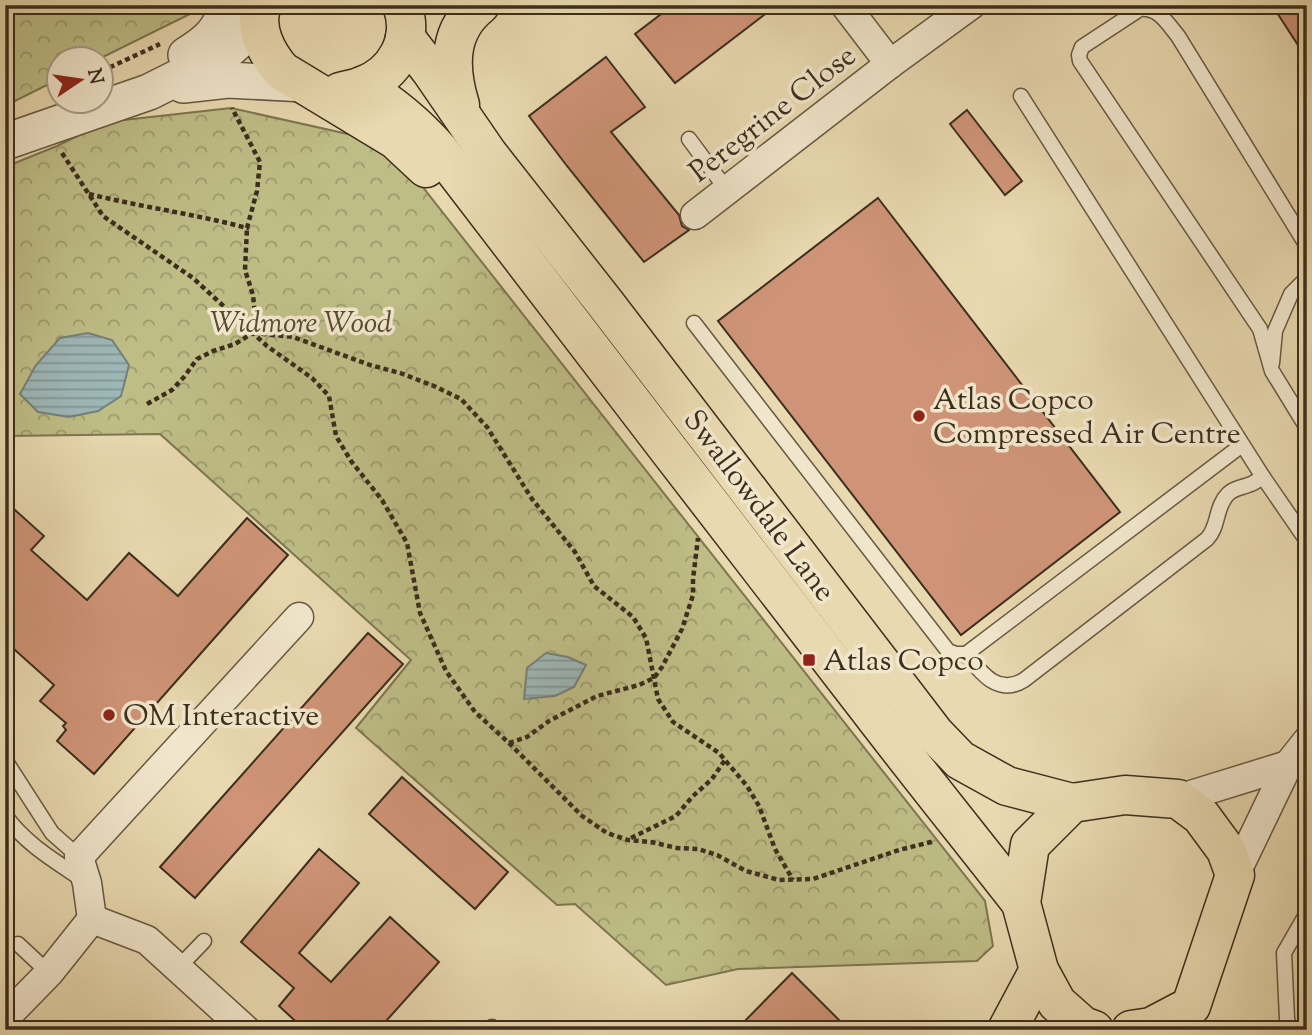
<svg xmlns="http://www.w3.org/2000/svg" width="1312" height="1035" font-family="'Sorts Mill Goudy',serif">
	<style>
		.forest { fill: url(#forest-crowns); stroke: #7d7651; stroke-width: 2 }
		.water { fill: url(#water-rules); stroke: #768079; stroke-width: 2 }
		.building { fill: #cf9477; stroke: #3c2e1c; stroke-width: 2 }
		.lines { fill: none; stroke-linecap: round; stroke-linejoin: round }
		.service-casing { stroke: #675941; stroke-width: 17 }
		.minor-casing { stroke: #675941; stroke-width: 31 }
		.tertiary-casing { stroke: #675941; stroke-width: 38 }
		.primary-casing { stroke: #3c2e1c; stroke-width: 41 }
		.path { stroke: #3c2e1c; stroke-width: 4.5; stroke-dasharray: 5 3.5; stroke-linecap: butt }
		.service { stroke: #f1e6cc; stroke-width: 14 }
		.minor { stroke: #f1e6cc; stroke-width: 28 }
		.tertiary { stroke: #f1e6cc; stroke-width: 35 }
		.primary { stroke: #e9d9b0; stroke-width: 38 }
		.poi-dot { fill: #8f2418; stroke: #f1e6cc; stroke-width: 2.5 }
		.labels { text-anchor: middle; stroke-width: 7; stroke-linejoin: round; paint-order: stroke }
		.street-label { font-size: 30px; fill: #3c2e1c; stroke: #f1e6cc }
		.park-label { font-size: 30px; font-style: italic; fill: #564b31; stroke: #f1e6cc }
		.poi-label { font-size: 30px; fill: #3c2e1c; stroke: #f1e6cc; text-anchor: start }
	</style>
	<defs>
		<pattern id="forest-crowns" width="20" height="18" patternUnits="userSpaceOnUse" patternTransform="scale(1.75)"><rect width="20" height="18" fill="#bebd86"/><path d="M2 6a3 3 0 1 1 6 0M12 15a3 3 0 1 1 6 0" fill="none" stroke="#9c9a6d"/></pattern>
		<pattern id="water-rules" width="6" height="5" patternUnits="userSpaceOnUse" patternTransform="scale(1.75)"><rect width="6" height="5" fill="#9db7b7"/><path d="M0 2.5h6" fill="none" stroke="#819594"/></pattern>
	</defs>
	<rect width="100%" height="100%" fill="#e9d9b0"/>
	<filter id="stains"><feTurbulence type="fractalNoise" baseFrequency=".00286" numOctaves="4"/><feColorMatrix values="0 0 0 0 .2 0 0 0 0 .09 0 0 0 0 .02 0 0 0 .5 -.17"/></filter>
	<radialGradient id="worn" r=".72"><stop offset=".6" stop-color="#630" stop-opacity="0"/><stop offset="1" stop-color="#630" stop-opacity=".3"/></radialGradient>
	<g class="forest">
		<path d="M 28,5 L 208,5 L 99,59 L 60,60 L 59,79 L 5,106 L 5,20 Z"/>
		<path d="M 231,108 L 388,143 L 985,901 L 993,946 L 977,961 L 738,969 L 666,985 L 575,904 L 557,905 L 356,728 L 411,660 L 160,434 L 5,436 L 5,167 L 57,146 L 106,122 Z"/>
	</g>
	<g class="water">
		<path d="M 88,333 L 112,340 L 129,365 L 121,396 L 98,411 L 69,417 L 38,412 L 20,394 L 36,365 L 60,338 Z"/>
		<path d="M 546,653 L 568,657 L 586,665 L 574,687 L 555,696 L 524,699 L 527,668 Z"/>
	</g>
	<g class="building">
		<path d="M 673,5 L 777,5 L 675,83 L 635,34 Z"/>
		<path d="M 1272,5 L 1307,5 L 1307,59 Z"/>
		<path d="M 606,57 L 645,107 L 611,132 L 679,215 L 682,226 L 689,230 L 644,262 L 567,166 L 529,116 Z"/>
		<path d="M 967,110 L 1022,181 L 1005,195 L 950,124 Z"/>
		<path d="M 878,198 L 1120,512 L 961,635 L 718,321 Z"/>
		<path d="M 5,501 L 44,536 L 31,550 L 87,600 L 129,553 L 178,596 L 247,518 L 288,555 L 94,774 L 57,741 L 66,730 L 63,726 L 66,723 L 40,701 L 54,685 L 5,641 Z"/>
		<path d="M 368,633 L 403,664 L 195,898 L 160,867 Z"/>
		<path d="M 402,777 L 508,872 L 475,909 L 369,814 Z"/>
		<path d="M 319,849 L 359,883 L 299,953 L 331,982 L 390,917 L 439,962 L 378,1030 L 305,1030 L 279,1006 L 294,988 L 241,942 Z"/>
		<path d="M 792,973 L 849,1030 L 736,1030 Z"/>
	</g>
	<g class="lines">
		<g class="service-casing">
			<g id="service">
				<path d="M 1021,96 L 1263,477 L 1307,541"/>
				<path d="M 689,139 L 727,190"/>
				<path d="M 1307,246 L 1178,36 C 1167,23 1159,7 1140,9 L 1082,47 L 1079,55 L 1080,61 L 1260,329 L 1272,371 L 1307,428"/>
				<path d="M 694,323 L 948,651 L 956,654 L 966,654 C 981,673 998,696 1024,680 L 1207,539 C 1219,527 1215,507 1228,494 C 1234,488 1241,488 1248,485 C 1253,484 1258,480 1263,477"/>
				<path d="M 1272,363 L 1275,331 L 1291,294 L 1307,278"/>
				<path d="M 966,654 L 1242,445"/>
				<path d="M 5,760 L 52,833 L 79,857"/>
				<path d="M 5,815 C 24,843 55,861 83,880"/>
				<path d="M 18,944 L 49,973"/>
				<path d="M 178,968 L 204,941"/>
				<path d="M 489,1030 L 492,1027"/>
				<path d="M 1290,1030 L 1287,1019 L 1284,953 L 1307,913"/>
			</g>
		</g>
		<g class="minor-casing">
			<g id="minor">
				<path d="M 845,5 L 890,64"/>
				<path d="M 695,215 L 890,64 L 971,5"/>
				<path d="M 1178,799 L 1288,765"/>
				<path d="M 1235,875 L 1288,765 L 1307,741"/>
				<path d="M 92,919 L 87,883 L 79,857 L 299,617"/>
				<path d="M 5,1018 L 49,973 L 92,919 L 147,940 L 246,1030"/>
			</g>
		</g>
		<g class="tertiary-casing">
			<g id="tertiary">
				<path d="M 186,55 C 210,40 219,31 228,5"/>
				<path d="M 183,85 L 228,80 L 305,84"/>
				<path d="M 5,142 L 149,92 L 223,55 L 260,22"/>
			</g>
		</g>
		<g class="primary-casing">
			<g id="primary">
				<path d="M 262,5 C 253,28 267,54 282,71 L 396,140 L 426,168"/>
				<path d="M 405,37 L 431,71 L 488,154 L 605,303 L 935,734 L 960,760 L 1007,786 L 1072,803"/>
				<path d="M 362,86 C 392,104 416,124 439,150 C 583,338 726,525 871,712 C 920,776 971,839 1021,903"/>
				<path d="M 340,92 C 347,90 355,89 362,86 C 395,74 415,40 402,5"/>
				<path d="M 460,105 C 449,69 447,31 480,5"/>
				<path d="M 1007,1030 L 1039,970"/>
				<path d="M 1094,1030 L 1083,1026 L 1057,1003 L 1039,970 L 1021,903 L 1030,845 L 1072,803 L 1125,795 L 1178,799 L 1201,816 L 1226,850 L 1235,875 L 1191,1006 L 1151,1027 L 1131,1030"/>
			</g>
		</g>
		<g class="path">
			<path d="M 509,9 L 520,5"/>
			<path d="M 102,71 L 160,44"/>
			<path d="M 62,153 L 103,216 L 193,278 L 267,346 L 312,378 L 329,396 L 336,436 L 351,461 L 382,500 L 407,543 L 420,613 L 446,671 L 475,712 L 509,743 L 582,816 L 607,833 L 628,840 L 651,842 L 677,848 L 698,849 L 717,855 L 746,871 L 779,880 L 813,879 L 899,850 L 935,841"/>
			<path d="M 89,194 C 141,207 195,214 247,228 L 257,191 L 260,162 L 232,108"/>
			<path d="M 253,333 L 293,337 L 370,365 L 400,373 L 434,386 L 461,399 L 487,427 L 532,499 L 575,552 L 594,586 L 633,617 L 646,638 L 658,699 L 673,722 L 719,753 L 747,786 L 759,806 L 775,849 L 793,880"/>
			<path d="M 147,404 L 172,390 L 184,377 L 197,359 L 213,351 L 235,344 L 253,333 L 255,315 L 253,295 L 245,270 L 247,228"/>
			<path d="M 509,743 L 527,737 L 549,721 L 597,696 L 639,685 L 654,678 L 662,667 L 682,629 L 693,595 L 693,579 L 698,538"/>
			<path d="M 631,838 L 676,816 L 693,796 L 712,779 L 725,760"/>
		</g>
		<use href="#service" class="service"/>
		<use href="#minor" class="minor"/>
		<use href="#tertiary" class="tertiary"/>
		<use href="#primary" class="primary"/>
	</g>
	<g class="poi-dot">
		<circle cx="919" cy="416" r="7"/>
		<rect x="802" y="653" width="14" height="14" rx="3.5"/>
		<circle cx="109" cy="715" r="7"/>
	</g>
	<g class="labels">
		<g class="street-label">
			<text transform="translate(772 113) rotate(-38)" y="10">Peregrine Close</text>
			<text transform="translate(760 505) rotate(53)" y="10">Swallowdale Lane</text>
		</g>
		<g class="park-label">
			<text x="301" y="332">Widmore Wood</text>
		</g>
		<g class="poi-label">
			<text x="933" y="409">Atlas Copco<tspan x="933" dy="34">Compressed Air Centre</tspan></text>
			<text x="823" y="670">Atlas Copco</text>
			<text x="123" y="725">OM Interactive</text>
		</g>
	</g>
	<rect width="1312" height="1035" fill="none" stroke="#e9d9b0" stroke-width="28"/>
	<rect x="7" y="7" width="1298" height="1021" fill="none" stroke="#3c2e1c" stroke-width="3.5"/>
	<rect x="14" y="14" width="1284" height="1007" fill="none" stroke="#3c2e1c" stroke-width="2"/>
	<g transform="translate(80 80) rotate(77)"><circle r="33" fill="#f1e6cc" stroke="#a99c86" stroke-width="2"/>
	<path d="M0-5L12 26L0 18L-12 26Z" fill="#8f2418"/>
	<text y="-10" font-size="19" font-weight="bold" text-anchor="middle" fill="#3c2e1c">N</text>
	</g>
	<rect width="100%" height="100%" filter="url(#stains)"/>
	<rect width="100%" height="100%" fill="url(#worn)"/>
</svg>
